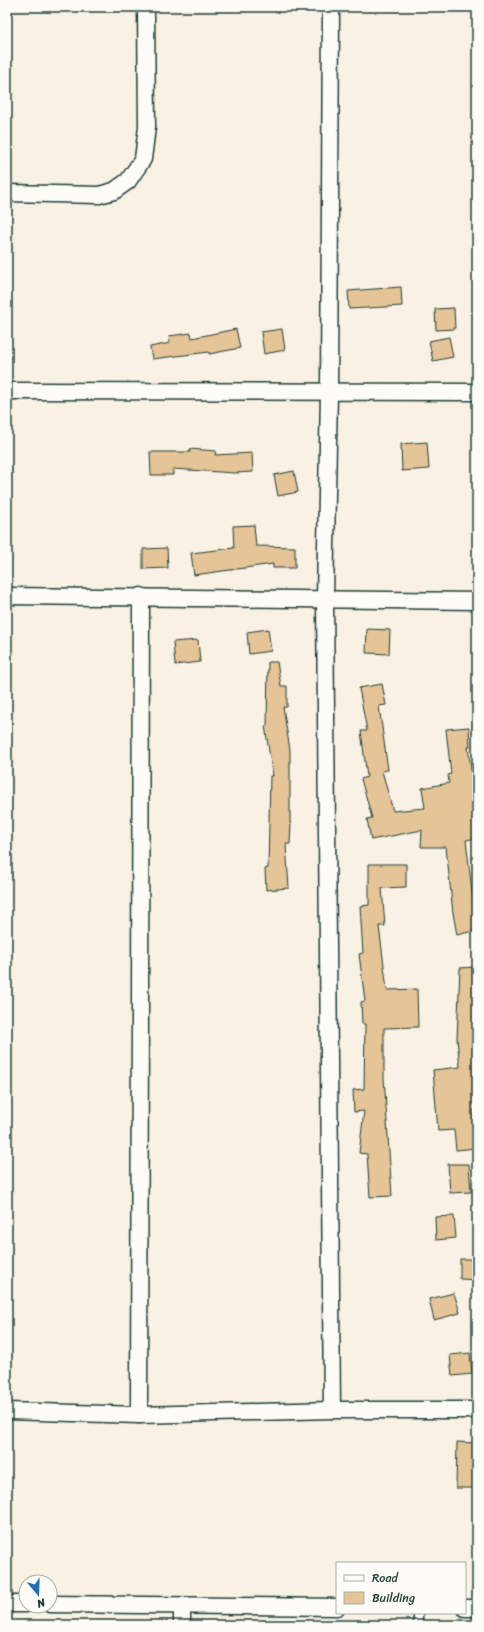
<svg xmlns="http://www.w3.org/2000/svg" width="484" height="1632" font-family="Sriracha,sans-serif">
	<style>
		.building { fill: #e5c497; stroke: #1f3d34 }
		.lines { fill: none; stroke-linecap: round; stroke-linejoin: round }
		.lane-casing { stroke: #1f3d34; stroke-width: 11 }
		.street-casing { stroke: #1f3d34; stroke-width: 19 }
		.lane { stroke: #fdfcf7; stroke-width: 8 }
		.street { stroke: #fdfcf7; stroke-width: 16 }
	</style>
	<rect width="100%" height="100%" fill="#f8f1e4"/>
	<filter id="ink" filterUnits="userSpaceOnUse"><feTurbulence type="fractalNoise" baseFrequency=".025" numOctaves="2"/><feDisplacementMap in="SourceGraphic" scale="8" xChannelSelector="R" yChannelSelector="G"/><feConvolveMatrix kernelMatrix="1 2 1 2 8 2 1 2 1" color-interpolation-filters="sRGB"/></filter>
	<g filter="url(#ink)">
		<g class="building">
			<path d="M 401,287 L 402,306 L 349,309 L 348,291 Z"/>
			<path d="M 454,308 L 455,329 L 436,330 L 435,309 Z"/>
			<path d="M 236,329 L 240,348 L 209,354 L 209,352 L 152,359 L 150,347 L 170,343 L 169,336 L 191,333 L 192,338 Z"/>
			<path d="M 282,329 L 285,350 L 264,354 L 261,332 Z"/>
			<path d="M 449,337 L 453,357 L 433,361 L 429,341 Z"/>
			<path d="M 427,442 L 429,469 L 402,471 L 401,444 Z"/>
			<path d="M 190,449 L 216,451 L 215,455 L 252,453 L 253,472 L 235,473 L 173,469 L 173,475 L 151,475 L 150,452 L 190,452 Z"/>
			<path d="M 294,471 L 298,492 L 278,496 L 274,475 Z"/>
			<path d="M 254,525 L 256,546 L 295,547 L 295,568 L 273,568 L 273,564 L 194,575 L 191,553 L 234,548 L 233,526 Z"/>
			<path d="M 167,548 L 168,568 L 143,569 L 143,549 Z"/>
			<path d="M 268,629 L 271,651 L 249,654 L 247,632 Z"/>
			<path d="M 367,629 L 390,630 L 389,654 L 366,653 Z"/>
			<path d="M 198,640 L 200,662 L 175,665 L 173,642 Z"/>
			<path d="M 268,662 L 277,662 L 281,686 L 287,686 L 287,707 L 283,707 L 290,750 L 290,823 L 291,823 L 290,844 L 286,844 L 289,888 L 266,890 L 265,869 L 268,868 L 270,776 L 273,776 L 265,726 L 267,726 Z"/>
			<path d="M 382,684 L 386,705 L 379,706 L 388,770 L 382,771 L 393,811 L 425,808 L 422,788 L 449,783 L 448,775 L 451,774 L 446,729 L 469,727 L 470,747 L 468,747 L 477,812 L 477,838 L 466,840 L 474,908 L 477,908 L 477,930 L 457,935 L 453,913 L 446,847 L 421,847 L 422,830 L 371,840 L 367,819 L 372,818 L 361,779 L 367,777 L 361,731 L 367,731 L 359,688 Z"/>
			<path d="M 369,864 L 406,864 L 406,887 L 382,888 L 385,926 L 379,926 L 387,990 L 417,989 L 418,1027 L 384,1028 L 384,1077 L 392,1196 L 370,1197 L 367,1154 L 359,1153 L 364,1111 L 354,1112 L 353,1090 L 364,1089 L 365,1024 L 362,1024 L 361,1002 L 365,1001 L 359,954 L 363,953 L 360,906 L 369,905 Z"/>
			<path d="M 477,967 L 477,1111 L 473,1110 L 477,1148 L 456,1150 L 454,1130 L 438,1131 L 433,1070 L 460,1067 L 457,1039 L 460,968 Z"/>
			<path d="M 448,1164 L 469,1164 L 471,1192 L 450,1193 Z"/>
			<path d="M 454,1216 L 456,1238 L 436,1240 L 435,1217 Z"/>
			<path d="M 460,1259 L 477,1259 L 477,1280 L 460,1279 Z"/>
			<path d="M 454,1293 L 460,1313 L 434,1320 L 429,1299 Z"/>
			<path d="M 470,1353 L 472,1374 L 452,1376 L 450,1355 Z"/>
			<path d="M 457,1442 L 476,1443 L 477,1488 L 456,1488 Z"/>
		</g>
		<g class="lines">
			<g class="lane-casing">
				<path id="lane" d="M 418,1625 L 418,1613"/>
			</g>
			<g class="street-casing">
				<g id="street">
					<path d="M 331,7 L 329,393 L 325,598 L 332,1410"/>
					<path d="M 7,193 L 99,195 L 114,191 L 128,181 L 143,159 L 147,127 L 146,7"/>
					<path d="M 7,391 L 477,392"/>
					<path d="M 7,596 L 477,601"/>
					<path d="M 7,1411 L 139,1415 L 332,1410 L 477,1410"/>
					<path d="M 139,1415 L 141,596"/>
					<path d="M 7,1604 L 26,1604"/>
					<path d="M 50,1604 L 337,1607"/>
					<path d="M 182,1606 L 182,1625"/>
					<path d="M 465,1608 L 477,1608"/>
				</g>
			</g>
			<use href="#lane" class="lane"/>
			<use href="#street" class="street"/>
		</g>
	</g>
	<rect width="484" height="1632" fill="none" stroke="#fdfcf7" stroke-width="24"/>
	<rect x="12" y="12" width="460" height="1608" fill="none" stroke="#1f3d34" stroke-width="1.5" filter="url(#ink)"/>
	<rect x="336" y="1562" width="130" height="52" fill="#fdfcf7" stroke="#a4b0a9"/>
	<rect x="344" y="1575" width="20" height="6" fill="#fdfcf7" stroke="#a4b0a9"/>
	<text x="372" y="1582" font-size="12" fill="#1f3d34">Road</text>
	<rect x="344" y="1592" width="20" height="12" fill="#e5c497" stroke="#a4b0a9"/>
	<text x="372" y="1602" font-size="12" fill="#1f3d34">Building</text>
	<g transform="translate(38 1594) rotate(161)"><circle r="19" fill="#fdfcf7" stroke="#a4b0a9"/>
	<path d="M0-3L7 15L0 10L-7 15Z" fill="#1f6fb2"/>
	<text y="-6" font-size="11" font-weight="bold" text-anchor="middle" fill="#1f3d34">N</text>
	</g>
</svg>
